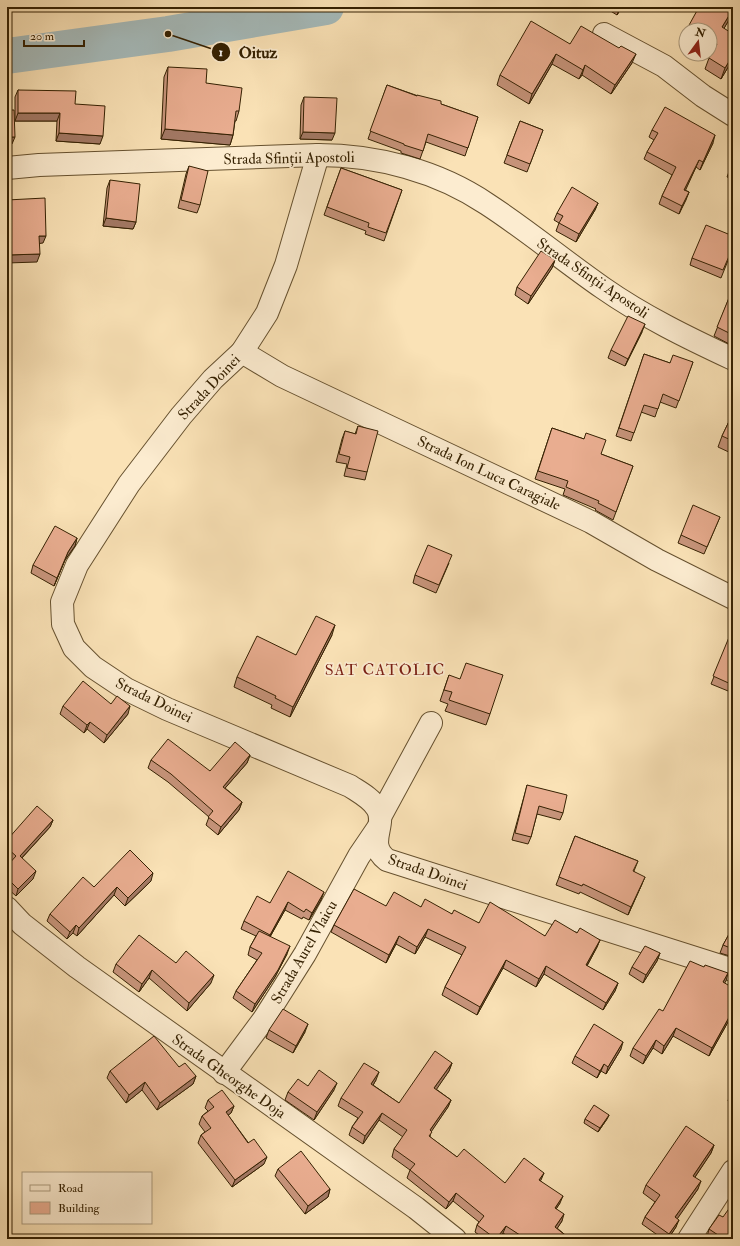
<svg xmlns="http://www.w3.org/2000/svg" width="740" height="1246" font-family="'IM FELL Double Pica',serif">
	<style>
		.lines { fill: none; stroke-linecap: round; stroke-linejoin: round }
		.river { stroke: #a5baba; stroke-width: 36 }
		.minor-casing { stroke: #66512f; stroke-width: 24 }
		.minor { stroke: #fcecd0; stroke-width: 22 }
		.wall { fill: #c8957c; stroke: #352102 }
		.shaded-wall { fill: #a37965; stroke: #352102 }
		.building { fill: #e9ad90; stroke: #352102 }
		.labels { text-anchor: middle; stroke-width: 3.5; stroke-linejoin: round; paint-order: stroke }
		.street-label { font-size: 15px; fill: #352102; stroke: #fcecd0 }
		.neighbourhood-label { font-size: 16px; letter-spacing: 1px; fill: #7a1f14; stroke: #fcecd0 }
		.leader { fill: none; stroke: #352102; stroke-width: 1.5 }
		.callout-dot { fill: #352102; stroke: #fcecd0; stroke-width: 1.5 }
		.mark-label { font-size: 12px; text-anchor: middle; font-weight: bold; fill: #fff }
		.callout-label { font-size: 16px; text-anchor: middle; font-weight: bold; fill: #352102; stroke: #fcecd0; stroke-width: 3.5; stroke-linejoin: round; paint-order: stroke }
	</style>
	<rect width="100%" height="100%" fill="#fae2b6"/>
	<filter id="stains"><feTurbulence type="fractalNoise" baseFrequency=".005" numOctaves="4"/><feColorMatrix values="0 0 0 0 .2 0 0 0 0 .09 0 0 0 0 .02 0 0 0 .5 -.17"/></filter>
	<radialGradient id="worn" r=".72"><stop offset=".6" stop-color="#630" stop-opacity="0"/><stop offset="1" stop-color="#630" stop-opacity=".3"/></radialGradient>
	<g class="lines">
		<path class="river" d="M 7,56 L 168,34 L 326,7"/>
		<g class="minor-casing">
			<g id="minor">
				<path d="M 604,34 L 664,66 L 703,96 L 733,115"/>
				<path d="M 318,155 L 286,265 L 267,313 L 242,352 L 213,379 L 181,416 L 129,484 L 77,565 L 62,602 L 63,624 L 74,648 L 93,667 L 126,689 L 167,709 L 350,786 C 359,792 371,798 377,808 C 388,825 365,843 387,860 L 733,970"/>
				<path d="M 7,168 L 39,165 L 318,155 C 377,155 438,171 487,204 C 527,230 564,261 603,288 C 643,316 688,338 733,359"/>
				<path d="M 242,352 L 282,376 L 591,522 L 657,560 L 733,598"/>
				<path d="M 380,817 L 431,723"/>
				<path d="M 7,908 L 22,924 L 77,967 L 416,1208 L 455,1239"/>
				<path d="M 224,1073 L 264,1019 L 305,954 L 359,856 L 378,828"/>
				<path d="M 689,1239 L 733,1171"/>
			</g>
		</g>
		<use href="#minor" class="minor"/>
	</g>
	<g class="wall">
		<path d="M 604,7 L 622,7 L 617,15 Z"/>
		<path d="M 733,7 L 733,13 L 724,28 L 733,59 L 721,79 L 705,69 L 709,58 L 711,54 L 710,53 L 710,30 L 686,30 L 688,27 Z"/>
		<path d="M 686,31 L 686,38 L 684,37 Z"/>
		<path d="M 570,44 L 632,63 L 611,94 L 582,75 L 579,79 L 552,64 L 529,104 L 497,85 L 500,75 Z"/>
		<path d="M 168,67 L 206,83 L 239,111 L 236,121 L 235,121 L 233,135 L 230,145 L 161,139 L 164,77 Z"/>
		<path d="M 387,85 L 478,117 L 465,156 L 426,142 L 420,159 L 401,153 L 401,151 L 368,139 Z"/>
		<path d="M 18,90 L 75,104 L 100,144 L 56,141 L 57,121 L 15,121 L 15,97 Z"/>
		<path d="M 304,97 L 332,140 L 300,139 L 301,105 Z"/>
		<path d="M 520,121 L 543,130 L 527,172 L 504,163 Z"/>
		<path d="M 652,130 L 713,143 L 700,170 L 696,167 L 685,190 L 689,192 L 679,214 L 659,204 L 662,196 L 672,175 L 644,159 L 647,152 L 654,140 L 649,137 Z"/>
		<path d="M 733,161 L 733,179 L 727,177 Z"/>
		<path d="M 189,166 L 200,205 L 197,213 L 178,208 L 186,174 Z"/>
		<path d="M 341,168 L 402,190 L 384,241 L 365,234 L 366,231 L 324,215 Z"/>
		<path d="M 110,180 L 136,222 L 133,229 L 103,226 L 107,188 Z"/>
		<path d="M 598,203 L 595,210 L 576,242 L 556,231 L 559,223 L 554,220 L 557,213 Z"/>
		<path d="M 733,236 L 733,248 L 721,278 L 690,265 L 692,258 Z"/>
		<path d="M 555,260 L 552,268 L 528,304 L 515,295 L 517,287 Z"/>
		<path d="M 733,288 L 733,346 L 714,336 Z"/>
		<path d="M 642,332 L 625,366 L 608,358 L 611,350 Z"/>
		<path d="M 644,354 L 670,363 L 693,362 L 676,408 L 660,402 L 655,417 L 641,412 L 631,441 L 616,436 Z"/>
		<path d="M 733,413 L 733,454 L 718,447 L 722,436 Z"/>
		<path d="M 358,426 L 367,472 L 365,480 L 344,476 L 347,464 L 336,462 L 342,439 L 345,431 L 355,434 Z"/>
		<path d="M 552,428 L 584,439 L 601,454 L 633,466 L 613,520 L 595,510 L 596,509 L 563,495 L 565,489 L 535,479 Z"/>
		<path d="M 720,517 L 704,554 L 678,543 L 681,535 Z"/>
		<path d="M 77,538 L 75,546 L 65,560 L 54,586 L 31,573 L 33,565 Z"/>
		<path d="M 449,563 L 436,593 L 413,583 L 415,575 Z"/>
		<path d="M 733,630 L 733,693 L 711,684 Z"/>
		<path d="M 332,635 L 290,717 L 271,708 L 272,705 L 234,687 L 237,677 L 296,655 Z"/>
		<path d="M 449,675 L 490,714 L 486,725 L 445,711 L 448,704 L 440,701 Z"/>
		<path d="M 111,704 L 128,714 L 104,743 L 87,729 L 84,733 L 60,714 L 63,706 Z"/>
		<path d="M 250,755 L 247,763 L 225,788 L 242,802 L 239,810 L 218,835 L 206,825 L 209,817 L 168,782 L 148,768 L 151,760 L 210,771 Z"/>
		<path d="M 527,785 L 563,813 L 560,820 L 537,814 L 531,837 L 528,844 L 512,840 L 525,793 Z"/>
		<path d="M 53,820 L 50,827 L 22,858 L 33,879 L 16,896 L 7,888 L 7,866 L 11,862 L 7,858 L 7,840 Z"/>
		<path d="M 575,836 L 638,861 L 634,871 L 642,884 L 628,915 L 580,892 L 579,894 L 556,885 Z"/>
		<path d="M 151,881 L 125,906 L 114,895 L 77,936 L 73,933 L 67,939 L 47,921 L 50,914 L 94,887 Z"/>
		<path d="M 321,900 L 309,920 L 303,917 L 302,919 L 285,910 L 270,937 L 287,954 L 275,977 L 252,1012 L 233,998 L 236,991 L 257,960 L 248,955 L 250,947 L 256,936 L 241,929 L 244,921 L 270,903 Z"/>
		<path d="M 386,906 L 421,907 L 452,914 L 479,923 L 545,936 L 577,933 L 600,940 L 597,947 L 587,966 L 618,983 L 615,991 L 603,1010 L 544,974 L 536,987 L 503,968 L 477,1015 L 442,995 L 445,987 L 462,955 L 425,937 L 415,954 L 396,944 L 386,963 L 331,932 L 334,925 Z"/>
		<path d="M 733,927 L 733,957 L 720,953 L 723,945 Z"/>
		<path d="M 660,953 L 657,961 L 643,983 L 629,974 L 632,967 Z"/>
		<path d="M 176,963 L 211,983 L 187,1011 L 149,978 L 139,992 L 113,972 L 116,964 Z"/>
		<path d="M 726,981 L 724,983 L 733,1013 L 709,1056 L 673,1036 L 662,1054 L 653,1048 L 643,1064 L 630,1056 L 633,1048 Z"/>
		<path d="M 269,1030 L 305,1032 L 293,1053 L 266,1038 Z"/>
		<path d="M 621,1049 L 606,1074 L 601,1071 L 597,1078 L 572,1063 L 575,1056 Z"/>
		<path d="M 452,1063 L 449,1071 L 436,1089 L 451,1100 L 448,1107 L 431,1131 L 430,1137 L 457,1157 L 505,1183 L 541,1181 L 560,1203 L 556,1209 L 562,1221 L 557,1228 L 570,1239 L 512,1239 L 503,1233 L 499,1239 L 484,1239 L 475,1232 L 477,1225 L 479,1222 L 453,1201 L 446,1209 L 407,1178 L 410,1170 L 392,1157 L 394,1149 L 403,1137 L 379,1120 L 363,1144 L 349,1135 L 352,1127 L 358,1118 L 338,1106 L 341,1098 L 376,1080 L 373,1085 L 399,1103 Z"/>
		<path d="M 179,1067 L 196,1076 L 193,1084 L 157,1110 L 142,1090 L 126,1103 L 107,1078 L 110,1071 Z"/>
		<path d="M 308,1086 L 334,1090 L 314,1120 L 285,1100 L 288,1092 Z"/>
		<path d="M 733,1090 L 733,1105 L 728,1101 L 730,1094 Z"/>
		<path d="M 208,1100 L 234,1106 L 231,1113 L 228,1115 L 264,1164 L 232,1187 L 198,1143 L 201,1135 L 205,1132 L 199,1124 L 202,1116 L 208,1111 L 205,1108 Z"/>
		<path d="M 609,1115 L 607,1119 L 598,1132 L 584,1123 L 585,1119 Z"/>
		<path d="M 714,1145 L 711,1153 L 695,1177 L 698,1189 L 677,1218 L 676,1227 L 668,1239 L 663,1239 L 642,1224 L 645,1217 L 655,1202 L 643,1193 L 646,1185 Z"/>
		<path d="M 278,1169 L 330,1189 L 328,1197 L 305,1214 L 275,1176 Z"/>
		<path d="M 723,1217 L 733,1239 L 710,1239 L 707,1237 L 709,1229 Z"/>
	</g>
	<g class="shaded-wall">
		<path d="M 620,7 L 622,7 L 617,15 Z"/>
		<path d="M 733,9 L 733,13 L 719,37 L 722,27 Z"/>
		<path d="M 556,54 L 552,64 L 529,104 L 532,94 Z"/>
		<path d="M 636,54 L 632,63 L 611,94 L 615,85 Z"/>
		<path d="M 733,55 L 733,59 L 721,79 L 725,68 Z"/>
		<path d="M 585,65 L 582,75 L 579,79 L 583,70 Z"/>
		<path d="M 18,113 L 60,113 L 57,121 L 15,121 Z"/>
		<path d="M 165,129 L 233,135 L 230,145 L 161,139 Z"/>
		<path d="M 303,132 L 335,133 L 332,140 L 300,139 Z"/>
		<path d="M 59,133 L 103,136 L 100,144 L 56,141 Z"/>
		<path d="M 715,135 L 713,143 L 700,170 L 703,162 Z"/>
		<path d="M 11,137 L 15,137 L 12,144 L 11,145 L 9,151 L 7,151 L 7,144 Z"/>
		<path d="M 699,160 L 696,167 L 682,198 L 684,190 Z"/>
		<path d="M 689,192 L 686,200 L 679,214 L 682,206 Z"/>
		<path d="M 598,203 L 595,210 L 576,242 L 579,234 Z"/>
		<path d="M 106,218 L 136,222 L 133,229 L 103,226 Z"/>
		<path d="M 39,236 L 46,236 L 43,243 L 36,244 Z"/>
		<path d="M 40,254 L 37,262 L 7,263 L 7,255 Z"/>
		<path d="M 555,260 L 552,268 L 528,304 L 531,296 Z"/>
		<path d="M 645,324 L 642,332 L 625,366 L 628,359 Z"/>
		<path d="M 77,538 L 75,546 L 65,560 L 54,586 L 68,552 Z"/>
		<path d="M 335,625 L 332,635 L 290,717 L 293,707 Z"/>
		<path d="M 130,706 L 128,714 L 104,743 L 107,735 Z"/>
		<path d="M 90,722 L 87,729 L 84,733 L 87,725 Z"/>
		<path d="M 250,755 L 247,763 L 220,794 L 223,787 Z"/>
		<path d="M 242,802 L 239,810 L 218,835 L 221,827 Z"/>
		<path d="M 53,820 L 50,827 L 17,863 L 20,856 Z"/>
		<path d="M 36,871 L 33,879 L 16,896 L 18,889 Z"/>
		<path d="M 153,873 L 151,881 L 125,906 L 128,898 Z"/>
		<path d="M 645,877 L 642,884 L 628,915 L 631,907 Z"/>
		<path d="M 117,887 L 114,895 L 77,936 L 79,928 Z"/>
		<path d="M 324,892 L 321,900 L 309,920 L 312,913 Z"/>
		<path d="M 288,902 L 285,910 L 267,942 L 270,935 Z"/>
		<path d="M 76,925 L 73,933 L 67,939 L 70,932 Z"/>
		<path d="M 428,929 L 425,937 L 415,954 L 417,947 Z"/>
		<path d="M 399,936 L 396,944 L 386,963 L 389,955 Z"/>
		<path d="M 600,940 L 597,947 L 583,973 L 586,965 Z"/>
		<path d="M 290,946 L 287,954 L 275,977 L 252,1012 L 255,1004 Z"/>
		<path d="M 660,953 L 657,961 L 643,983 L 646,975 Z"/>
		<path d="M 506,960 L 503,968 L 477,1015 L 480,1007 Z"/>
		<path d="M 546,966 L 544,974 L 536,987 L 539,979 Z"/>
		<path d="M 152,970 L 149,978 L 139,992 L 142,984 Z"/>
		<path d="M 728,973 L 726,981 L 720,990 L 723,982 Z"/>
		<path d="M 214,975 L 211,983 L 187,1011 L 189,1003 Z"/>
		<path d="M 618,983 L 615,991 L 603,1010 L 606,1003 Z"/>
		<path d="M 733,1010 L 733,1013 L 709,1056 L 712,1048 Z"/>
		<path d="M 308,1024 L 305,1032 L 293,1053 L 296,1046 Z"/>
		<path d="M 676,1028 L 673,1036 L 662,1054 L 664,1046 Z"/>
		<path d="M 656,1040 L 653,1048 L 643,1064 L 646,1056 Z"/>
		<path d="M 623,1042 L 621,1049 L 606,1074 L 608,1067 Z"/>
		<path d="M 452,1063 L 449,1071 L 432,1096 L 434,1088 Z"/>
		<path d="M 604,1064 L 601,1071 L 597,1078 L 600,1071 Z"/>
		<path d="M 379,1072 L 376,1080 L 369,1092 L 371,1084 Z"/>
		<path d="M 196,1076 L 193,1084 L 157,1110 L 160,1103 Z"/>
		<path d="M 145,1082 L 142,1090 L 126,1103 L 129,1095 Z"/>
		<path d="M 337,1083 L 334,1090 L 314,1120 L 317,1112 Z"/>
		<path d="M 451,1100 L 448,1107 L 427,1138 L 430,1130 Z"/>
		<path d="M 234,1106 L 231,1113 L 223,1119 L 226,1112 Z"/>
		<path d="M 382,1113 L 379,1120 L 363,1144 L 365,1136 Z"/>
		<path d="M 609,1115 L 607,1119 L 598,1132 L 600,1128 Z"/>
		<path d="M 714,1145 L 711,1153 L 691,1183 L 693,1176 Z"/>
		<path d="M 267,1157 L 264,1164 L 232,1187 L 235,1180 Z"/>
		<path d="M 544,1173 L 541,1180 L 536,1187 L 539,1180 Z"/>
		<path d="M 701,1181 L 698,1189 L 673,1225 L 675,1217 Z"/>
		<path d="M 330,1189 L 328,1197 L 305,1214 L 308,1206 Z"/>
		<path d="M 456,1193 L 453,1201 L 446,1209 L 449,1202 Z"/>
		<path d="M 563,1196 L 560,1203 L 552,1215 L 555,1208 Z"/>
		<path d="M 564,1214 L 562,1221 L 553,1235 L 555,1227 Z"/>
		<path d="M 679,1220 L 676,1227 L 668,1239 L 667,1239 L 669,1234 Z"/>
		<path d="M 506,1226 L 503,1233 L 499,1239 L 496,1239 Z"/>
	</g>
	<g class="building">
		<path d="M 699,7 L 733,7 L 733,9 L 722,27 L 733,34 L 733,55 L 725,68 L 709,58 L 717,44 L 710,40 L 710,30 L 693,30 L 688,27 Z"/>
		<path d="M 531,21 L 570,44 L 581,26 L 619,48 L 621,46 L 636,54 L 615,85 L 585,65 L 583,70 L 556,54 L 532,94 L 500,75 Z"/>
		<path d="M 168,67 L 207,69 L 206,83 L 242,88 L 239,111 L 236,111 L 233,135 L 165,129 Z"/>
		<path d="M 387,85 L 417,96 L 417,95 L 441,101 L 441,104 L 478,117 L 468,148 L 428,134 L 423,151 L 404,145 L 404,144 L 370,131 Z"/>
		<path d="M 18,90 L 76,91 L 75,104 L 105,106 L 103,136 L 59,133 L 60,113 L 18,113 Z"/>
		<path d="M 304,97 L 337,98 L 335,133 L 303,132 Z"/>
		<path d="M 665,107 L 715,135 L 703,162 L 699,160 L 684,190 L 689,192 L 682,206 L 662,196 L 676,167 L 647,152 L 658,133 L 652,130 Z"/>
		<path d="M 7,110 L 14,110 L 15,137 L 11,137 L 12,143 L 7,144 Z"/>
		<path d="M 520,121 L 543,130 L 530,164 L 507,155 Z"/>
		<path d="M 733,161 L 733,170 L 730,169 Z"/>
		<path d="M 189,166 L 208,171 L 200,205 L 181,200 Z"/>
		<path d="M 341,168 L 402,190 L 386,233 L 368,227 L 369,223 L 327,207 Z"/>
		<path d="M 110,180 L 140,184 L 136,222 L 106,218 Z"/>
		<path d="M 572,187 L 598,203 L 579,234 L 559,223 L 563,216 L 557,213 Z"/>
		<path d="M 45,198 L 46,236 L 39,236 L 40,254 L 7,255 L 7,200 Z"/>
		<path d="M 706,225 L 733,236 L 733,247 L 723,270 L 692,258 Z"/>
		<path d="M 541,251 L 555,260 L 531,296 L 517,287 Z"/>
		<path d="M 733,288 L 733,335 L 717,327 Z"/>
		<path d="M 628,316 L 645,324 L 628,359 L 611,350 Z"/>
		<path d="M 644,354 L 670,363 L 673,355 L 693,362 L 679,401 L 663,394 L 658,409 L 644,405 L 634,433 L 619,428 Z"/>
		<path d="M 733,413 L 733,441 L 722,436 Z"/>
		<path d="M 358,426 L 378,431 L 367,472 L 347,468 L 350,457 L 339,454 L 345,431 L 356,434 Z"/>
		<path d="M 552,428 L 584,439 L 586,433 L 606,440 L 601,454 L 633,466 L 616,512 L 598,503 L 599,501 L 566,487 L 568,481 L 538,471 Z"/>
		<path d="M 693,505 L 720,517 L 707,547 L 681,535 Z"/>
		<path d="M 55,526 L 77,538 L 68,552 L 57,578 L 33,565 Z"/>
		<path d="M 428,545 L 452,555 L 439,585 L 415,575 Z"/>
		<path d="M 316,616 L 335,625 L 293,707 L 275,698 L 276,696 L 237,677 L 257,636 L 296,655 Z"/>
		<path d="M 732,630 L 733,630 L 733,685 L 713,676 Z"/>
		<path d="M 466,663 L 503,675 L 490,714 L 449,700 L 452,692 L 444,690 L 449,675 L 460,679 Z"/>
		<path d="M 83,681 L 111,704 L 117,696 L 130,706 L 107,735 L 90,722 L 87,725 L 63,706 Z"/>
		<path d="M 168,739 L 210,771 L 235,742 L 250,755 L 223,787 L 242,802 L 221,827 L 208,817 L 213,811 L 171,774 L 151,760 Z"/>
		<path d="M 527,785 L 567,795 L 563,813 L 539,806 L 531,837 L 515,833 Z"/>
		<path d="M 37,806 L 53,820 L 20,856 L 36,871 L 18,889 L 7,878 L 7,866 L 16,856 L 7,848 L 7,840 Z"/>
		<path d="M 575,836 L 638,861 L 633,871 L 645,877 L 631,907 L 583,884 L 582,886 L 559,877 Z"/>
		<path d="M 130,850 L 153,873 L 128,898 L 117,887 L 79,928 L 76,925 L 70,932 L 50,914 L 83,877 L 94,887 Z"/>
		<path d="M 288,871 L 324,892 L 312,913 L 306,909 L 304,912 L 288,902 L 270,935 L 244,921 L 257,896 L 270,903 Z"/>
		<path d="M 354,889 L 386,906 L 394,892 L 421,907 L 425,899 L 452,914 L 454,910 L 479,923 L 490,902 L 545,936 L 555,920 L 577,933 L 580,928 L 600,940 L 586,965 L 618,983 L 606,1003 L 546,966 L 539,979 L 506,960 L 480,1007 L 445,987 L 466,947 L 428,929 L 417,947 L 399,936 L 389,955 L 334,925 Z"/>
		<path d="M 733,927 L 733,949 L 723,945 Z"/>
		<path d="M 259,931 L 290,946 L 278,970 L 255,1004 L 236,991 L 262,953 L 250,947 Z"/>
		<path d="M 139,935 L 176,963 L 186,951 L 214,975 L 189,1003 L 152,970 L 142,984 L 116,964 Z"/>
		<path d="M 645,946 L 660,953 L 646,975 L 632,967 Z"/>
		<path d="M 690,961 L 704,967 L 705,965 L 728,973 L 723,982 L 733,988 L 733,1010 L 712,1048 L 676,1028 L 664,1046 L 656,1040 L 646,1056 L 633,1048 L 659,1009 L 663,1011 Z"/>
		<path d="M 283,1009 L 308,1024 L 296,1046 L 269,1030 Z"/>
		<path d="M 594,1024 L 623,1042 L 608,1067 L 604,1064 L 600,1071 L 575,1056 Z"/>
		<path d="M 154,1036 L 179,1067 L 185,1063 L 196,1076 L 160,1103 L 145,1082 L 129,1095 L 110,1071 Z"/>
		<path d="M 435,1051 L 452,1063 L 434,1088 L 451,1100 L 430,1130 L 432,1132 L 429,1136 L 457,1157 L 464,1149 L 505,1183 L 524,1158 L 544,1173 L 539,1180 L 563,1196 L 555,1208 L 564,1214 L 555,1227 L 570,1239 L 526,1239 L 506,1226 L 496,1239 L 477,1225 L 484,1216 L 456,1193 L 449,1202 L 410,1170 L 415,1164 L 394,1149 L 407,1130 L 382,1113 L 365,1136 L 352,1127 L 363,1112 L 341,1098 L 364,1063 L 379,1072 L 371,1084 L 399,1103 Z"/>
		<path d="M 319,1070 L 337,1083 L 317,1112 L 288,1092 L 298,1079 L 308,1086 Z"/>
		<path d="M 222,1090 L 234,1106 L 226,1112 L 248,1143 L 254,1139 L 267,1157 L 235,1180 L 201,1135 L 211,1128 L 202,1116 L 214,1107 L 208,1100 Z"/>
		<path d="M 733,1090 L 733,1095 L 730,1094 Z"/>
		<path d="M 594,1105 L 609,1115 L 600,1128 L 585,1119 Z"/>
		<path d="M 686,1126 L 714,1145 L 693,1176 L 701,1181 L 675,1217 L 679,1220 L 669,1234 L 645,1217 L 660,1195 L 646,1185 Z"/>
		<path d="M 301,1151 L 330,1189 L 308,1206 L 278,1169 Z"/>
		<path d="M 733,1203 L 733,1239 L 724,1239 L 709,1229 L 719,1215 L 723,1217 Z"/>
	</g>
	<g class="labels">
		<g class="street-label">
			<text transform="translate(289 158) rotate(-1)" y="5">Strada Sfinții Apostoli</text>
			<text transform="translate(593 278) rotate(34)" y="5">Strada Sfinții Apostoli</text>
			<text transform="translate(209 387) rotate(-47)" y="5">Strada Doinei</text>
			<text transform="translate(489 473) rotate(25)" y="5">Strada Ion Luca Caragiale</text>
			<text transform="translate(154 700) rotate(26)" y="5">Strada Doinei</text>
			<text transform="translate(428 872) rotate(19)" y="5">Strada Doinei</text>
			<text transform="translate(304 952) rotate(-60)" y="5">Strada Aurel Vlaicu</text>
			<text transform="translate(229 1076) rotate(35)" y="5">Strada Gheorghe Doja</text>
		</g>
		<g class="neighbourhood-label">
			<text x="385" y="675">SAT CATOLIC</text>
		</g>
	</g>
	<path class="leader" d="M168 34L221 52"/>
	<g class="callout-dot">
		<circle cx="168" cy="34" r="4"/>
		<circle cx="221" cy="52" r="10"/>
	</g>
	<g class="mark-label">
		<text x="221" y="56">1</text>
	</g>
	<g class="callout-label">
		<text x="258" y="58">Oituz</text>
	</g>
	<rect width="740" height="1246" fill="none" stroke="#fae2b6" stroke-width="24"/>
	<rect x="8" y="8" width="724" height="1230" fill="none" stroke="#352102" stroke-width="2"/>
	<rect x="12" y="12" width="716" height="1222" fill="none" stroke="#352102"/>
	<rect x="22" y="1172" width="130" height="52" fill="#fcecd0" stroke="#ac9b7e"/>
	<rect x="30" y="1185" width="20" height="6" fill="#fcecd0" stroke="#ac9b7e"/>
	<text x="58" y="1192" font-size="12" fill="#352102">Road</text>
	<rect x="30" y="1202" width="20" height="12" fill="#e9ad90" stroke="#ac9b7e"/>
	<text x="58" y="1212" font-size="12" fill="#352102">Building</text>
	<g transform="translate(698 42) rotate(15)"><circle r="19" fill="#fcecd0" stroke="#ac9b7e"/>
	<path d="M0-3L7 15L0 10L-7 15Z" fill="#8f2418"/>
	<text y="-6" font-size="11" font-weight="bold" text-anchor="middle" fill="#352102">N</text>
	</g>
	<path d="M24 40v6h60v-6" fill="none" stroke="#352102" stroke-width="2"/>
	<text x="30" y="40" font-size="12" fill="#352102" stroke="#fcecd0" stroke-width="3" paint-order="stroke">20 m</text>
	<rect width="100%" height="100%" filter="url(#stains)"/>
	<rect width="100%" height="100%" fill="url(#worn)"/>
</svg>
